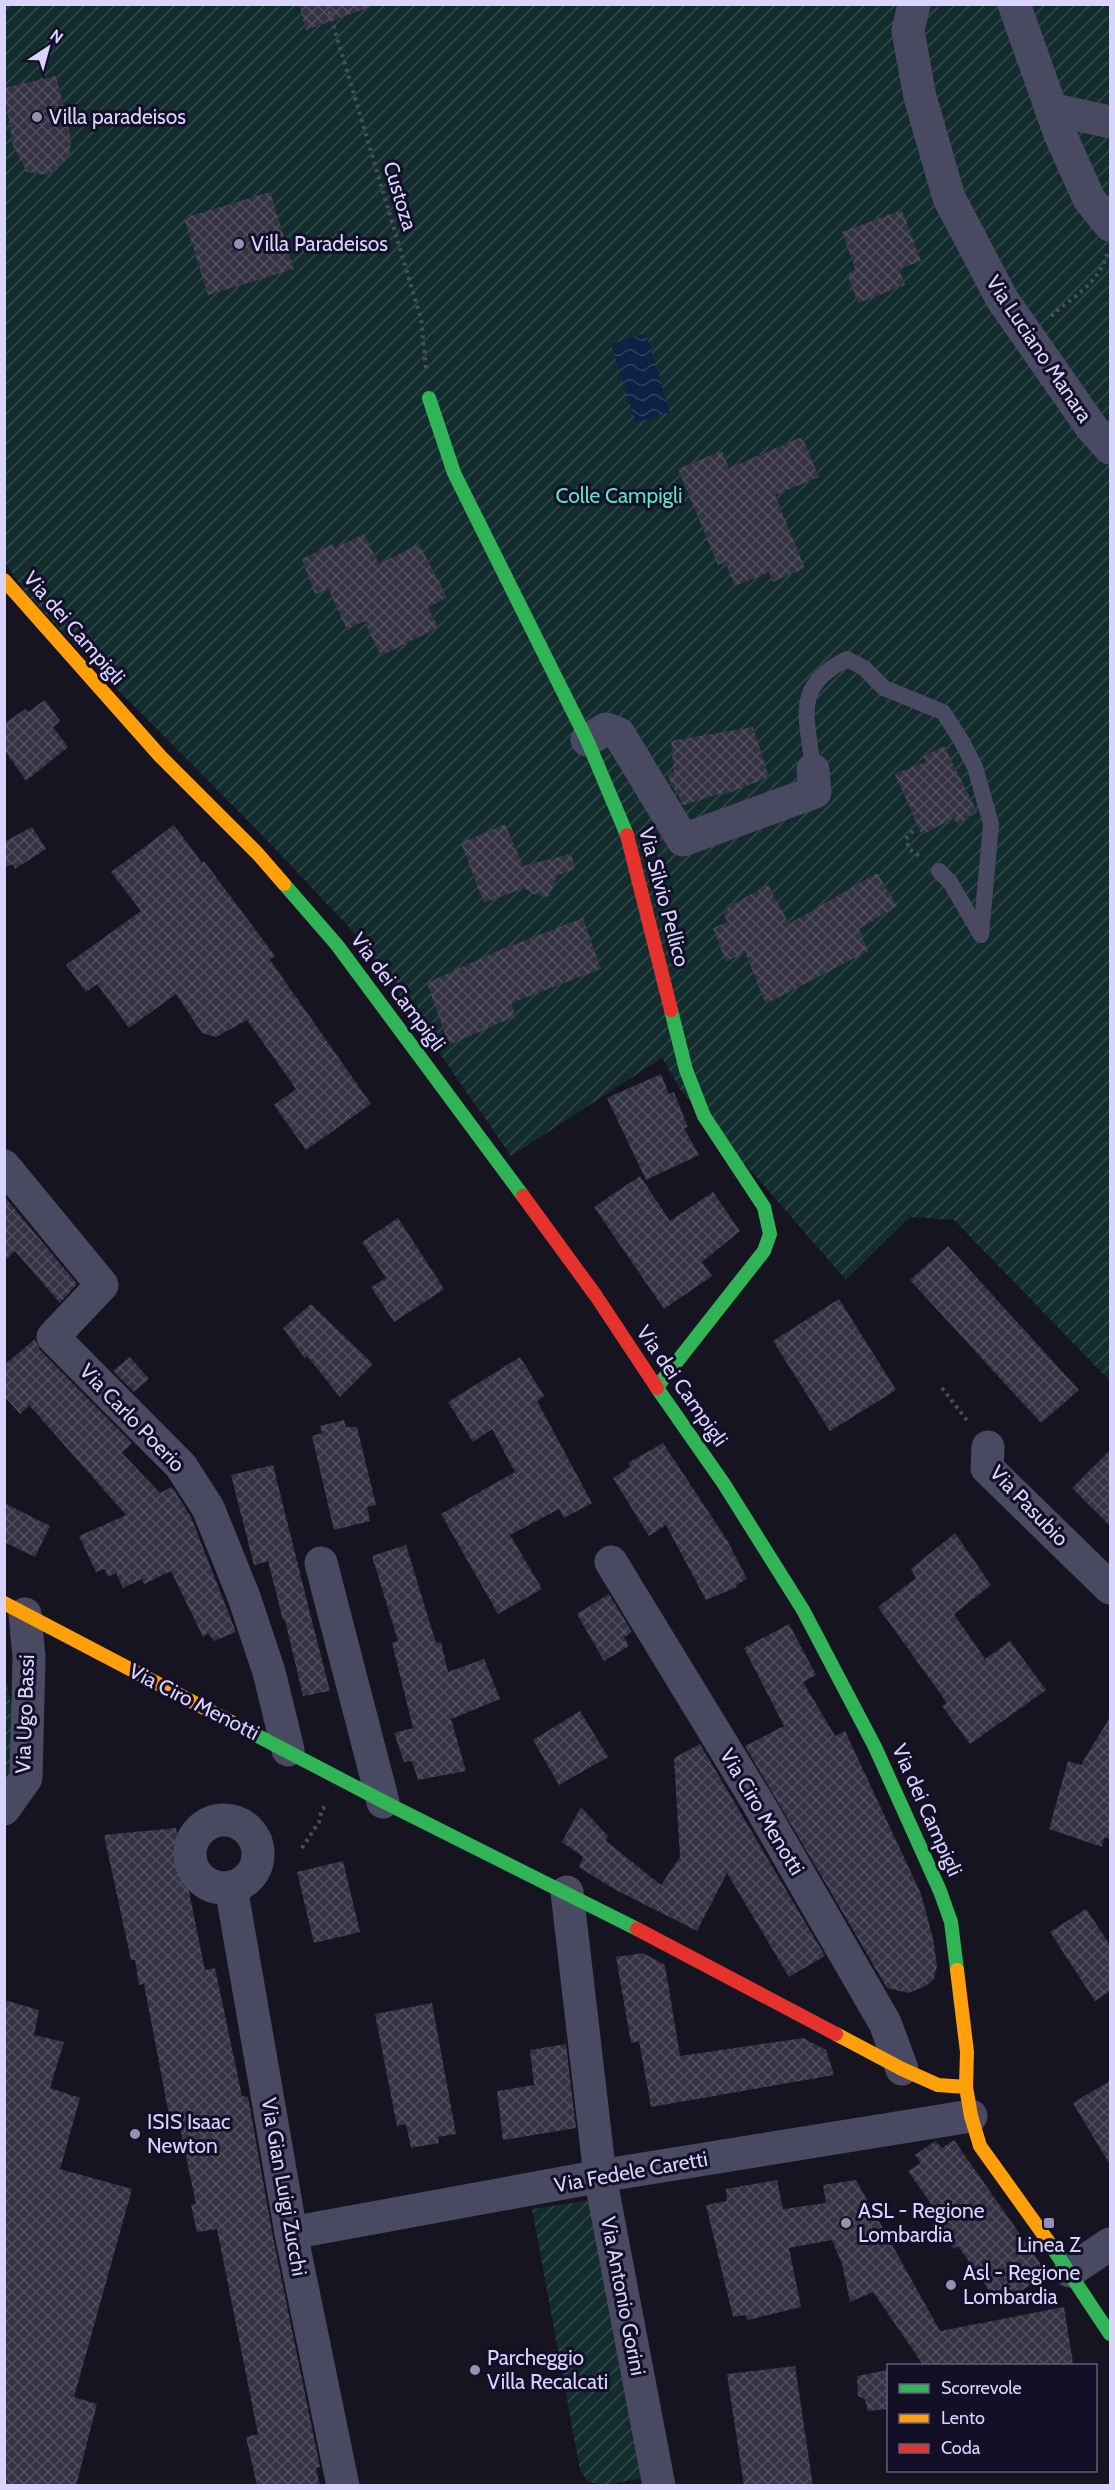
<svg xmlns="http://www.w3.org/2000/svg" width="1115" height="2490" font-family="Cabin,sans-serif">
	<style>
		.garden { fill: url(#garden-furrows) }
		.water { fill: url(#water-waves) }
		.building { fill: url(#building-cross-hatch) }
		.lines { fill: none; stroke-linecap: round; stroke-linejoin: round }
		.path { stroke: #44505f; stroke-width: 4; stroke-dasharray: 3 4.5; stroke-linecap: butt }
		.lane { stroke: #4a4962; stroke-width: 16 }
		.street { stroke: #4a4962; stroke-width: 33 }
		.fast { stroke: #30b455; stroke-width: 14 }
		.slow { stroke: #ff9f0a; stroke-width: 14 }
		.jam { stroke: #e5322d; stroke-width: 14 }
		.poi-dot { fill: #9591b1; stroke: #130f26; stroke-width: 2 }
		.labels { text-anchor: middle; stroke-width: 6; stroke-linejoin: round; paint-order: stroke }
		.poi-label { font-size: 21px; fill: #d9d4ff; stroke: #130f26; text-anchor: start }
		.street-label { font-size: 21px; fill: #d9d4ff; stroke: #130f26 }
		.park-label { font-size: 21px; fill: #5fe0c0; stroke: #130f26 }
	</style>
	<defs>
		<pattern id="garden-furrows" width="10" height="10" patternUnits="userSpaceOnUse" patternTransform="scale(1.5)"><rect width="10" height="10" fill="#132c2d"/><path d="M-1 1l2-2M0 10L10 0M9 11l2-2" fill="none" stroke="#354a4c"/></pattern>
		<pattern id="water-waves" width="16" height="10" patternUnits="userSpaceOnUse" patternTransform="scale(1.5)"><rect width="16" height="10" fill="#0d2144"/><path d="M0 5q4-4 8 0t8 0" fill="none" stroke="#304060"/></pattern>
		<pattern id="building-cross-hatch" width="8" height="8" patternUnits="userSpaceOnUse" patternTransform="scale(1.5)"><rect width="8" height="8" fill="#343243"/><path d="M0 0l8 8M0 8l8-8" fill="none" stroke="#514f5f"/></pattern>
	</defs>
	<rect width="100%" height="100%" fill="#161421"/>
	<g class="garden">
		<path d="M 4,5 L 1110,5 L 1110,1381 L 954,1220 L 910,1217 L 846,1280 L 680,1089 L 662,1058 L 511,1156 L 360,939 L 264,837 L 99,671 L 25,592 L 4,561 Z"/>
		<path d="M 4,1674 C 12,1702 24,1770 4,1792 Z"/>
		<path d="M 591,2200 L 643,2478 L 604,2485 L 588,2482 L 580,2470 L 532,2209 Z"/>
	</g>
	<path class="water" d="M 646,333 L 670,412 L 636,423 L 611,344 Z"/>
	<g class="building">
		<path d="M 299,4 L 367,4 L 367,8 L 306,30 Z"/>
		<path d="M 56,76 L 71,138 L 69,156 L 48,175 L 27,172 L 13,146 L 4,88 Z"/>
		<path d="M 270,192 L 294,269 L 208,295 L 184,218 Z"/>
		<path d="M 902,210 L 921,261 L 899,269 L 905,285 L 858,303 L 847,274 L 856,271 L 842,232 Z"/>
		<path d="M 802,437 L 819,477 L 775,495 L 805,568 L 773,582 L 769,572 L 735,586 L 725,562 L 718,565 L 678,469 L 722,451 L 729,468 Z"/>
		<path d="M 364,534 L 379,564 L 419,544 L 447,597 L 428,608 L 439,627 L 381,656 L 364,621 L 347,630 L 328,588 L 315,595 L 302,559 L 333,544 L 335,548 Z"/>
		<path d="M 45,700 L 60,721 L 53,727 L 68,747 L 26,781 L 4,749 L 4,724 L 25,709 L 28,712 Z"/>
		<path d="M 753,727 L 769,777 L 723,795 L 722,793 L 684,805 L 671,784 L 668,773 L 674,772 L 671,741 Z"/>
		<path d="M 944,746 L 977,812 L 958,824 L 953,818 L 922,835 L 895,774 L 925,762 L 924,756 Z"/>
		<path d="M 505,824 L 523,866 L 571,854 L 575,869 L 556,876 L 555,884 L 548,897 L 534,894 L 524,888 L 484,903 L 461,843 Z"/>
		<path d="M 174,825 L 202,863 L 204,861 L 275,956 L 270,960 L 371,1104 L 306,1150 L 274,1105 L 296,1089 L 247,1020 L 216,1037 L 202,1033 L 176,994 L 129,1028 L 97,984 L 86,992 L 66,965 L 141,911 L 111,872 Z"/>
		<path d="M 32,827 L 46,849 L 15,869 L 13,864 L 4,868 L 4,842 Z"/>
		<path d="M 877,873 L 897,906 L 859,929 L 868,951 L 766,1004 L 745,952 L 726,962 L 713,928 L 727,922 L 723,910 L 768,885 L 789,924 Z"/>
		<path d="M 583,918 L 601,969 L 511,1003 L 516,1016 L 449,1045 L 427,983 L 497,951 Z"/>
		<path d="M 661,1074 L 669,1094 L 674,1092 L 688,1127 L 684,1128 L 699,1155 L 646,1180 L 607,1098 Z"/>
		<path d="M 640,1176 L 670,1221 L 713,1192 L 740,1231 L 702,1262 L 712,1276 L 664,1309 L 594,1207 Z"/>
		<path d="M 4,1196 L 77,1284 L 60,1303 L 15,1251 L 4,1261 Z"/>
		<path d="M 398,1218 L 444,1289 L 394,1322 L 371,1287 L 386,1278 L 362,1242 Z"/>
		<path d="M 948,1246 L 1079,1390 L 1041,1423 L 910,1280 Z"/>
		<path d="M 839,1299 L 896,1390 L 830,1431 L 773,1341 Z"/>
		<path d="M 311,1304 L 373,1364 L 340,1397 L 307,1356 L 305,1359 L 283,1328 Z"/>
		<path d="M 35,1339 L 40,1350 L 132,1443 L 122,1453 L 160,1493 L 172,1487 L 191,1517 L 236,1632 L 214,1641 L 208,1633 L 203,1637 L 171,1571 L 144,1584 L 142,1579 L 123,1588 L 116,1573 L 108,1577 L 105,1569 L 96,1572 L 79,1536 L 126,1515 L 29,1405 L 20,1414 L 4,1396 L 4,1365 Z"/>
		<path d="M 130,1357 L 149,1379 L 134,1392 L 113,1371 Z"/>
		<path d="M 520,1357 L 544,1396 L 537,1401 L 592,1503 L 564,1518 L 559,1509 L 510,1535 L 542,1589 L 498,1614 L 441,1514 L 515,1472 L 492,1429 L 473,1442 L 448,1402 Z"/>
		<path d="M 344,1420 L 346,1427 L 357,1427 L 376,1505 L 367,1507 L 370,1521 L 334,1530 L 312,1436 L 322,1433 L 320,1426 Z"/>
		<path d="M 663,1443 L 727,1540 L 747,1579 L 736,1585 L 737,1587 L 706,1600 L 666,1525 L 649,1536 L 613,1478 L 630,1467 L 628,1463 Z"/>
		<path d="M 1110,1450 L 1110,1526 L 1072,1488 Z"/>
		<path d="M 273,1465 L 310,1613 L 330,1691 L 303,1696 L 285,1620 L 283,1620 L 268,1561 L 254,1565 L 231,1475 Z"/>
		<path d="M 4,1503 L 50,1526 L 35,1557 L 4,1542 Z"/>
		<path d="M 955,1533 L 991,1585 L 954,1614 L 985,1659 L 1010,1641 L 1046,1690 L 970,1744 L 942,1706 L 947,1703 L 878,1607 L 916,1578 L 911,1569 Z"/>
		<path d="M 406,1545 L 436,1643 L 441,1642 L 448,1672 L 484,1659 L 500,1699 L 451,1719 L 466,1771 L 418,1780 L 412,1761 L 404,1762 L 394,1733 L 413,1728 L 392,1643 L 398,1641 L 372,1556 Z"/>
		<path d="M 609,1594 L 632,1632 L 624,1637 L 629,1646 L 604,1661 L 577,1614 Z"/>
		<path d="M 789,1624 L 816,1675 L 803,1682 L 835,1736 L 845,1731 L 921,1894 L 933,1938 L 937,1966 L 934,1979 L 926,1986 L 908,1993 L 887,1988 L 745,1746 L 784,1726 L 744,1648 Z"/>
		<path d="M 580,1711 L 608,1757 L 559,1785 L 533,1740 Z"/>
		<path d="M 1110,1717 L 1110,1839 L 1104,1837 L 1102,1847 L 1049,1829 L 1068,1761 L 1081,1765 Z"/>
		<path d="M 700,1744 L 825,1956 L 789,1977 L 727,1873 L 697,1931 L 614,1889 L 579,1867 L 583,1857 L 562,1842 L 581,1807 L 608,1836 L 606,1841 L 661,1885 L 680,1857 L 674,1758 Z"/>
		<path d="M 176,1828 L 205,1970 L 215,1968 L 242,2096 L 248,2097 L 273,2237 L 320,2467 L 316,2468 L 320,2486 L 257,2486 L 246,2437 L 258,2434 L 217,2229 L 197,2232 L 191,2205 L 196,2204 L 177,2113 L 169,2115 L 144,1984 L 139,1985 L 135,1960 L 131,1960 L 104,1835 Z"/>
		<path d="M 343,1861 L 360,1932 L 314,1943 L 297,1872 Z"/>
		<path d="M 1086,1909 L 1110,1945 L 1110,1991 L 1095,2001 L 1050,1932 Z"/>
		<path d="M 643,1953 L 665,1965 L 680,2056 L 803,2038 L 826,2050 L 834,2075 L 651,2107 L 639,2041 L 631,2043 L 616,1957 Z"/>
		<path d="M 4,2000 L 39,2010 L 34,2035 L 64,2042 L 50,2088 L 80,2098 L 60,2169 L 132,2189 L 74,2397 L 97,2404 L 76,2486 L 4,2486 Z"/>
		<path d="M 432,2003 L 456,2134 L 438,2137 L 439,2143 L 411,2148 L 406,2124 L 397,2126 L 375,2014 Z"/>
		<path d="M 566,2044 L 576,2128 L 503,2140 L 497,2091 L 534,2085 L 530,2050 Z"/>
		<path d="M 1110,2081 L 1110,2165 L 1073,2103 Z"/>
		<path d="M 954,2140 L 1047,2273 L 1000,2306 L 958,2246 L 954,2249 L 933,2219 L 939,2215 L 908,2171 L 921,2163 L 915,2155 L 935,2141 L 942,2148 Z"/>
		<path d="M 777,2180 L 783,2209 L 826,2203 L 823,2185 L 856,2180 L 940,2331 L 1064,2307 L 1073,2363 L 1054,2366 L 924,2366 L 873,2292 L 850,2302 L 842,2264 L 832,2240 L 789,2248 L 801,2307 L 748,2320 L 745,2315 L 733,2317 L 706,2205 L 727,2201 L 726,2189 Z"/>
		<path d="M 795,2366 L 813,2486 L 744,2486 L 727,2374 Z"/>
		<path d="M 888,2370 L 888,2409 L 868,2411 L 865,2399 L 858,2396 L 857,2376 Z"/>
	</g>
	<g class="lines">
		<g class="path">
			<path d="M 327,4 L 421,319 L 426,368"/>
			<path d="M 1051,316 C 1073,297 1099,283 1107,254"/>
			<path d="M 913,831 L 906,839 L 909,849 L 921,857"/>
			<path d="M 942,1388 L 969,1423"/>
			<path d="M 302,1848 L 319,1822 L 322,1809 L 327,1806"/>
		</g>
		<path class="lane" d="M 813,770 C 808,718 791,687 847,659 L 864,668 L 884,688 L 943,712 L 961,740 L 975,767 L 991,824 L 981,935 L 950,882 L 939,871"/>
		<g class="street">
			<path d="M 914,4 L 908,31 L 920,97 L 949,198 L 1002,299 L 1092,428 L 1110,448"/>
			<path d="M 1014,4 L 1060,134 L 1089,199 L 1110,225"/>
			<path d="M 1051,109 L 1110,122"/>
			<path d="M 587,740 L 606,729 L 619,734 L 683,840 L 815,792 L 813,770"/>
			<path d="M 4,1166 L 102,1285 L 53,1337 L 181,1466 L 208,1508 L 244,1597 L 269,1672 L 288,1750"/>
			<path d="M 988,1447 L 987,1468 L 1110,1588"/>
			<path d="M 611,1562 L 758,1803 L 885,2023 L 902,2069"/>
			<path d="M 321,1563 L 383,1802"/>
			<path d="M 4,1809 L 26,1778 L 29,1657 L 25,1614"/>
			<circle cx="224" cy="1854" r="34"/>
			<path d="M 231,1887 L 291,2233 L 343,2486"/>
			<path d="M 567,1892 L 600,2176 L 659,2486"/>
			<path d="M 291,2233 L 612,2174 L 971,2116"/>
			<path d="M 1070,2271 L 1110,2244"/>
		</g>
		<g class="fast">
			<path d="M 429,398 L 454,473 L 587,740 L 627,835"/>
			<path d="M 284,884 L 337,945 L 523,1196"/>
			<path d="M 657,1387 L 764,1251 L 770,1234 L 764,1207 L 704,1116 L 686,1070 L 671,1010"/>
			<path d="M 657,1388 L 724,1484 L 803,1610 L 875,1747 L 940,1891 L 951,1922 L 957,1970"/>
			<path d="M 231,1722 L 392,1806 L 637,1929"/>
			<path d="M 1048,2241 L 1110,2334"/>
		</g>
		<g class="slow">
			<path d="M 4,580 L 160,756 L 258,854 L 284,884"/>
			<path d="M 4,1603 L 231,1722"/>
			<path d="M 957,1970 L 967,2052 L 966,2087 L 971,2116 L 980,2146 L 1048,2241"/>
			<path d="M 836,2034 L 902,2069 L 938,2085 L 966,2087"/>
		</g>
		<g class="jam">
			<path d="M 627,835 L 671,1010"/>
			<path d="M 523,1196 L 596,1296 L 657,1388"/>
			<path d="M 637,1929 L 836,2034"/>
		</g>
	</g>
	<g class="poi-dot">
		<circle cx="37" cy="117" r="6"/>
		<circle cx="239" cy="244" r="6"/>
		<circle cx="135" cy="2134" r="6"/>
		<circle cx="846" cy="2223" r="6"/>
		<rect x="1043" y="2217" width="12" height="12" rx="3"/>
		<circle cx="951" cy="2285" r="6"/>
		<circle cx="475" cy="2370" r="6"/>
	</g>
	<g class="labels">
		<g class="poi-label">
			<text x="49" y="124">Villa paradeisos</text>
			<text x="251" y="251">Villa Paradeisos</text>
			<text x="147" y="2129">ISIS Isaac<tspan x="147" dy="24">Newton</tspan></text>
			<text x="858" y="2218">ASL - Regione<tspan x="858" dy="24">Lombardia</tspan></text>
			<text x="1049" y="2252" text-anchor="middle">Linea Z</text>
			<text x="963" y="2280">Asl - Regione<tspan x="963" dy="24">Lombardia</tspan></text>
			<text x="487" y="2365">Parcheggio<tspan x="487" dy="24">Villa Recalcati</tspan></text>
		</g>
		<g class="street-label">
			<text transform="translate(400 196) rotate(73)" y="7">Custoza</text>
			<text transform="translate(1039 349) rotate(56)" y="7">Via Luciano Manara</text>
			<text transform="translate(74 628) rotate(49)" y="7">Via dei Campigli</text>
			<text transform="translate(664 897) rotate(75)" y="7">Via Silvio Pellico</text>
			<text transform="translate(398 992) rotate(53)" y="7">Via dei Campigli</text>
			<text transform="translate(682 1386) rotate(55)" y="7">Via dei Campigli</text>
			<text transform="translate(132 1418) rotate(46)" y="7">Via Carlo Poerio</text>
			<text transform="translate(1029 1506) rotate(46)" y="7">Via Pasubio</text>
			<text transform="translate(194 1702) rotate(27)" y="7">Via Ciro Menotti</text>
			<text transform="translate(25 1714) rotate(-88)" y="7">Via Ugo Bassi</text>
			<text transform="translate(927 1810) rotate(66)" y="7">Via dei Campigli</text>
			<text transform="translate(762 1812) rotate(59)" y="7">Via Ciro Menotti</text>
			<text transform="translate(631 2172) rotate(-10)" y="7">Via Fedele Caretti</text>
			<text transform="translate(284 2187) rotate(80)" y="7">Via Gian Luigi Zucchi</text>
			<text transform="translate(623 2296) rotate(79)" y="7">Via Antonio Gorini</text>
		</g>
		<g class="park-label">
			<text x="619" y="503">Colle Campigli</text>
		</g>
	</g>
	<rect width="1115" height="2490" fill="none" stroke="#d9d4ff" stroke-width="12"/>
	<rect x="887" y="2364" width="210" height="108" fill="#130f26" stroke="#625e7d" stroke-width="1.5"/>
	<rect x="899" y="2384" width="30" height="9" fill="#30b455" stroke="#625e7d" stroke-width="1.5"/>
	<text x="941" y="2394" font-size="18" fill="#d9d4ff">Scorrevole</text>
	<rect x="899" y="2414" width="30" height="9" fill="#ff9f0a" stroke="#625e7d" stroke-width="1.5"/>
	<text x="941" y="2424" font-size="18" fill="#d9d4ff">Lento</text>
	<rect x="899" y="2444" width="30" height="9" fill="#e5322d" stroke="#625e7d" stroke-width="1.5"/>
	<text x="941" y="2454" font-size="18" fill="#d9d4ff">Coda</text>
	<g transform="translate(48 48) rotate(36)" stroke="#130f26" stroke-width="4.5" paint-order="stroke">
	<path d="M0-4.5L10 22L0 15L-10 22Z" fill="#d9d4ff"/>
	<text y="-9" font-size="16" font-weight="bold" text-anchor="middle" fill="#d9d4ff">N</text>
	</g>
</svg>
